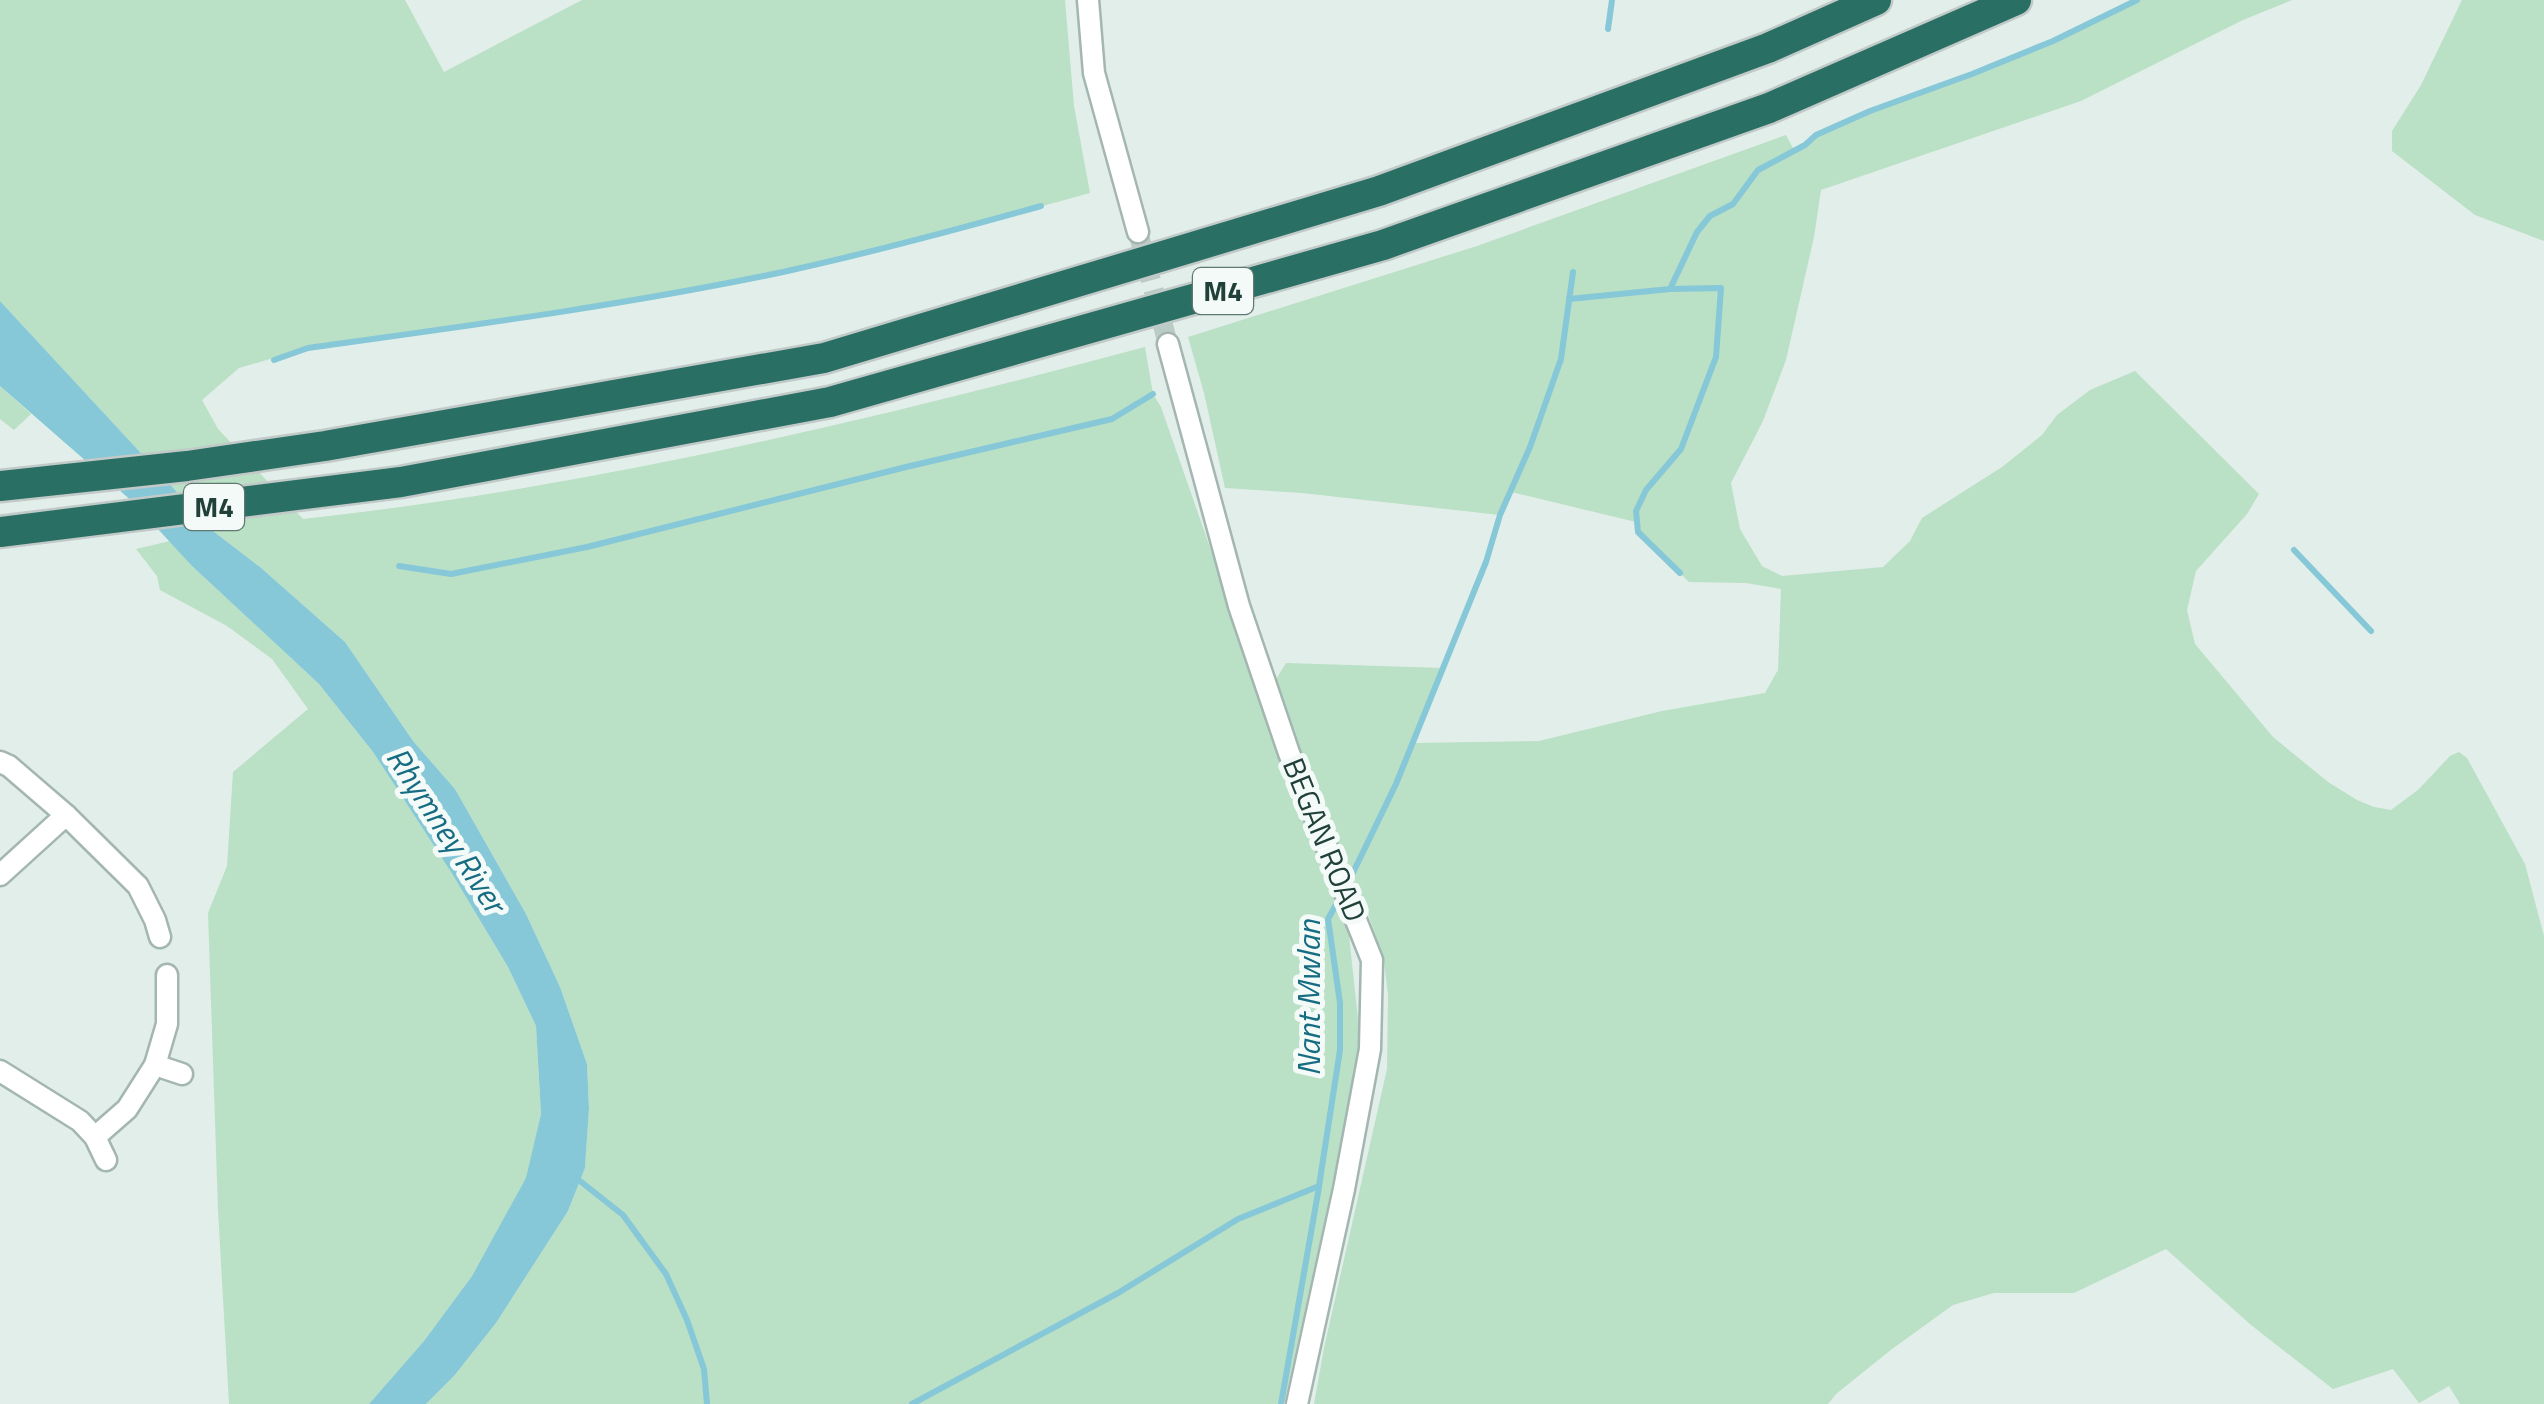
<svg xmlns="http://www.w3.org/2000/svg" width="2544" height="1404" font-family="'Titillium Web',sans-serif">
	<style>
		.green { fill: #bae0c5 }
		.water { fill: #86c8d7 }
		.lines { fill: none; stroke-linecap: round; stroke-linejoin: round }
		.stream { stroke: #86c8d7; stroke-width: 6 }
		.minor-tunnel { stroke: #bbcbc6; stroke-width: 20; stroke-dasharray: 20 10; stroke-linecap: butt }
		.minor-casing { stroke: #a4b6b1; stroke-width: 25 }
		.motorway-casing { stroke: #c1cac8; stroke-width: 35 }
		.minor { stroke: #fff; stroke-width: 20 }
		.motorway { stroke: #2a6f63; stroke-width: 30 }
		.labels { text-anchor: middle; stroke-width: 10; stroke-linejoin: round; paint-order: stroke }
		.shield { fill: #f3faf7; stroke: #607872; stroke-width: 2.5 }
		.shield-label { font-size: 28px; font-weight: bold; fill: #214039 }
		.street-label { font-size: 30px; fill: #214039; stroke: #f3faf7 }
		.water-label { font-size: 32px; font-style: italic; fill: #166c82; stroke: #f3faf7 }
	</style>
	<rect width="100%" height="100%" fill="#e2eee9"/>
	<g class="green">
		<path d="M 0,0 L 405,0 L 444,72 L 582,0 L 1065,0 L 1074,106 L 1090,193 L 980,223 L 783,272 L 542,315 L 308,348 L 239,368 L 202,400 L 218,429 L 303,519 C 588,488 868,421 1145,347 L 1153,394 L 1161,407 L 1254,674 L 1348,926 L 1358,1019 L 1358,1069 L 1284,1404 L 426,1404 L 454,1376 L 496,1323 L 568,1211 L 585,1168 L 589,1108 L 587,1064 L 560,987 L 526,914 L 455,789 L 413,741 L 345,642 L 260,567 L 213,531 L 0,301 Z"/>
		<path d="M 2137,0 L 2292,0 L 2243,20 L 2081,101 L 1821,190 L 1814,237 L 1786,360 L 1763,421 L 1731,483 L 1740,529 L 1762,566 L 1782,576 L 1883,567 L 1910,541 L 1922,518 L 2002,467 L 2042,435 L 2057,415 L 2090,390 L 2135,371 L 2259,494 L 2247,514 L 2196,571 L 2187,610 L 2195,644 L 2273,737 L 2328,782 L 2357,800 L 2374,807 L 2391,810 L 2418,790 L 2450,756 L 2459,752 L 2467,758 L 2525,864 L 2544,936 L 2544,1404 L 2460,1404 L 2449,1386 L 2419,1403 L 2393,1369 L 2333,1389 L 2251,1325 L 2166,1249 L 2074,1293 L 1994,1293 L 1953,1305 L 1892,1349 L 1836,1394 L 1828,1404 L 1314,1404 L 1324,1348 L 1387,1069 L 1388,995 L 1384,960 L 1363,899 L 1324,818 L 1302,761 L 1275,681 L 1286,663 L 1443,668 L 1413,743 L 1539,741 L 1662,711 L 1765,693 L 1778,670 L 1781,589 L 1746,583 L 1689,582 L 1638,532 L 1636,522 L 1511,492 L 1500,515 L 1302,493 L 1225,488 L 1204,393 L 1188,337 L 1477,246 L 1786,135 L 1794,150 L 1805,145 L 1816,135 L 1870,111 L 1972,74 L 2053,41 Z"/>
		<path d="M 2462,0 L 2544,0 L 2544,241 L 2475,215 L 2392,151 L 2392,131 L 2421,85 Z"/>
		<path d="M 0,386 L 31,414 L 14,430 L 0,419 Z"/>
		<path d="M 170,541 L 192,566 L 319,684 L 373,752 L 451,872 L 508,967 L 536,1026 L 541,1114 L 527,1178 L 472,1276 L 424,1341 L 369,1404 L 229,1404 L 218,1210 L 208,913 L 227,866 L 233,772 L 308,709 L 272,659 L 227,626 L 160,590 L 157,576 L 136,549 Z"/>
	</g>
	<path class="water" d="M 0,301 L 213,531 L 260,567 L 345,642 L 413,741 L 455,789 L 526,914 L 560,987 L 587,1064 L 589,1108 L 585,1168 L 568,1211 L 496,1323 L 454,1376 L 426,1404 L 369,1404 L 424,1341 L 472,1276 L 526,1178 L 541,1114 L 536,1026 L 508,967 L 451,872 L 373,752 L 319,684 L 192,566 L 134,503 L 0,386 Z"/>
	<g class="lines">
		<g class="stream">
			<path d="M 1608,29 L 1612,0"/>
			<path d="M 1670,289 L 1697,232 L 1710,216 L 1733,204 L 1758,170 L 1805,145 L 1816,135 L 1870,111 L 1972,74 L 2053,41 L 2137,0"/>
			<path d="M 1569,299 L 1670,289 L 1721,288 L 1716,357 L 1681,449 L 1646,490 L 1636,511 L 1638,532 L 1680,573"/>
			<path d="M 274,360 L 308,348 C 467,326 626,305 783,272 C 869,253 956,230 1041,206"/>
			<path d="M 2294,550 L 2371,631"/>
			<path d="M 399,566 L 451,574 L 587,547 L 906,467 L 1112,419 L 1153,394"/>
			<path d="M 1348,883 L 1396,784 L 1486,562 L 1500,515 L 1530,447 L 1561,359 L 1573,272"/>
			<path d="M 580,1181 L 623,1215 L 666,1274 L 687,1320 L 704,1369 L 707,1404"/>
			<path d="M 912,1404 L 1118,1293 L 1238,1219 L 1319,1186 L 1340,1050 L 1340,1003 L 1328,919 L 1342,894"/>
			<path d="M 1281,1404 L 1319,1187"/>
		</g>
		<path class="minor-tunnel" d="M 1138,232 L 1168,344"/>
		<g class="minor-casing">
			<g id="minor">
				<path d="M 1088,0 L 1094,73 L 1138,232"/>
				<path d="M 1168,344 L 1239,606 L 1289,753 L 1372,960 L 1370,1049 L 1344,1189 L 1297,1404"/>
				<path d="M 0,762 L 9,766 L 66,815 L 138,886 L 155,920 L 160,937"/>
				<path d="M 0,875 L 66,815"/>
				<path d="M 155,1065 L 182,1074"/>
				<path d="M 0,1071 L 80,1121 L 95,1137 L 106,1160"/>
				<path d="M 95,1137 L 127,1109 L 155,1065 L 167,1024 L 167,975"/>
			</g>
		</g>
		<g class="motorway-casing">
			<g id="motorway">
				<path d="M 0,486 L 187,466 L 325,446 L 824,358 L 1379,191 L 1768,48 L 1876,0"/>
				<path d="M 0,532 L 401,482 L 830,402 L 1383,245 L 1769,108 L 2016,0"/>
			</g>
		</g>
		<use href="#minor" class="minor"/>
		<use href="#motorway" class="motorway"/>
	</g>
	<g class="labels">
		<g class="shield">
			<rect x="1193" y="268" width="60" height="46" rx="8"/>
			<rect x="184" y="484" width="60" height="46" rx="8"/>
		</g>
		<g class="shield-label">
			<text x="1223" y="301">M4</text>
			<text x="214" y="517">M4</text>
		</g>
		<g class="street-label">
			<text transform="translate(1324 840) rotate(68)" y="10">BEGAN ROAD</text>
		</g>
		<g class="water-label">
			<text transform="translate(446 830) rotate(57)" y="11">Rhymney River</text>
			<text transform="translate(1309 998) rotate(-90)" y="11">Nant Mwlan</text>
		</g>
	</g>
</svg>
